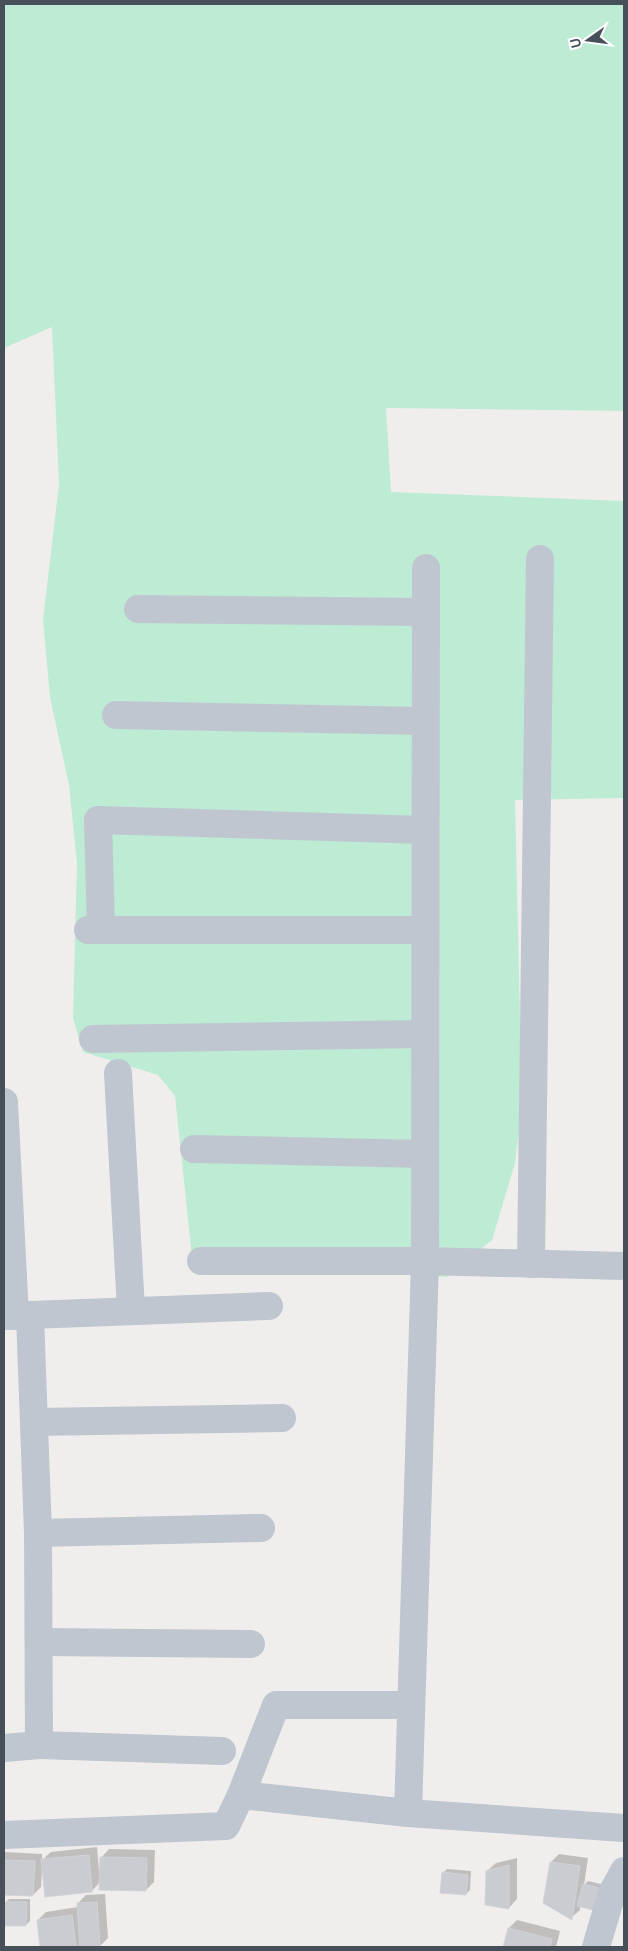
<svg xmlns="http://www.w3.org/2000/svg" width="628" height="1951" font-family="Overpass,sans-serif">
	<style>
		.green { fill: #beebd4 }
		.shadow { fill: #0003 }
		.building { fill: #caccd2; stroke: #d2d3d9 }
		.lines { fill: none; stroke-linecap: round; stroke-linejoin: round }
		.minor { stroke: #bfc6cf; stroke-width: 28 }
	</style>
	<rect width="100%" height="100%" fill="#f0eeed"/>
	<path class="green" d="M 4,4 L 624,4 L 624,411 L 386,408 L 391,492 L 624,501 L 624,798 L 515,800 L 522,1105 L 515,1163 L 492,1240 L 447,1277 L 192,1257 L 175,1096 L 158,1075 L 83,1052 L 73,1018 L 77,864 L 69,785 L 50,697 L 43,620 L 59,484 L 52,327 L 4,348 Z"/>
	<g class="shadow">
		<path d="M 97,1847 L 99,1871 L 101,1871 L 101,1858 L 109,1849 L 155,1850 L 154,1882 L 146,1890 L 100,1882 L 92,1891 L 42,1869 L 41,1887 L 33,1895 L 4,1894 L 4,1852 L 42,1854 L 42,1860 L 51,1852 Z"/>
		<path d="M 559,1854 L 588,1858 L 584,1885 L 588,1881 L 605,1885 L 580,1906 L 580,1910 L 571,1918 L 551,1862 Z"/>
		<path d="M 517,1858 L 517,1899 L 509,1908 L 487,1871 L 496,1863 Z"/>
		<path d="M 447,1869 L 471,1871 L 470,1890 L 466,1894 L 443,1873 Z"/>
		<path d="M 105,1894 L 108,1938 L 100,1946 L 81,1947 L 81,1945 L 78,1947 L 42,1947 L 38,1920 L 46,1912 L 78,1907 L 78,1903 L 86,1895 Z"/>
		<path d="M 9,1899 L 30,1899 L 30,1921 L 26,1925 L 5,1903 Z"/>
		<path d="M 517,1920 L 560,1931 L 556,1947 L 504,1947 L 509,1928 Z"/>
	</g>
	<g class="building">
		<path d="M 89,1855 L 92,1892 L 45,1897 L 41,1859 Z"/>
		<path d="M 100,1857 L 147,1858 L 146,1891 L 99,1890 Z"/>
		<path d="M 4,1860 L 35,1861 L 33,1896 L 4,1895 Z"/>
		<path d="M 550,1862 L 580,1866 L 572,1920 L 543,1903 Z"/>
		<path d="M 509,1865 L 509,1909 L 485,1905 L 486,1871 Z"/>
		<path d="M 442,1872 L 468,1875 L 466,1895 L 440,1893 Z"/>
		<path d="M 583,1884 L 602,1889 L 597,1911 L 577,1906 Z"/>
		<path d="M 4,1902 L 27,1902 L 26,1926 L 4,1926 Z"/>
		<path d="M 97,1902 L 100,1947 L 80,1947 L 77,1903 Z"/>
		<path d="M 72,1915 L 76,1947 L 40,1947 L 37,1920 Z"/>
		<path d="M 508,1928 L 552,1939 L 550,1947 L 503,1947 Z"/>
	</g>
	<g class="lines">
		<g class="minor">
			<path d="M 138,609 L 425,612"/>
			<path d="M 116,715 L 425,721"/>
			<path d="M 88,930 L 425,930"/>
			<path d="M 101,930 L 98,820 L 425,830"/>
			<path d="M 93,1039 L 425,1034"/>
			<path d="M 118,1073 L 131,1310"/>
			<path d="M 4,1102 L 15,1316"/>
			<path d="M 194,1149 L 425,1154"/>
			<path d="M 201,1261 L 425,1261 L 624,1266"/>
			<path d="M 531,1264 L 540,559"/>
			<path d="M 4,1316 L 269,1306"/>
			<path d="M 34,1422 L 282,1418"/>
			<path d="M 38,1533 L 261,1528"/>
			<path d="M 40,1642 L 251,1644"/>
			<path d="M 39,1745 L 222,1751"/>
			<path d="M 4,1748 L 39,1745 L 38,1533 L 30,1316"/>
			<path d="M 241,1795 L 276,1705 L 411,1705"/>
			<path d="M 408,1813 L 425,1261 L 426,568"/>
			<path d="M 4,1835 L 226,1826 L 241,1795 L 408,1813 L 624,1828"/>
			<path d="M 596,1947 L 612,1893 L 624,1871"/>
		</g>
	</g>
	<rect width="628" height="1951" fill="none" stroke="#474f59" stroke-width="10"/>
	<g transform="translate(588 40) rotate(256)" stroke="#ffffff" stroke-width="4" paint-order="stroke">
	<path d="M0-4L9 19L0 12L-9 19Z" fill="#474f59"/>
	<text y="-8" font-size="14" font-weight="bold" text-anchor="middle" fill="#474f59">U</text>
	</g>
</svg>
